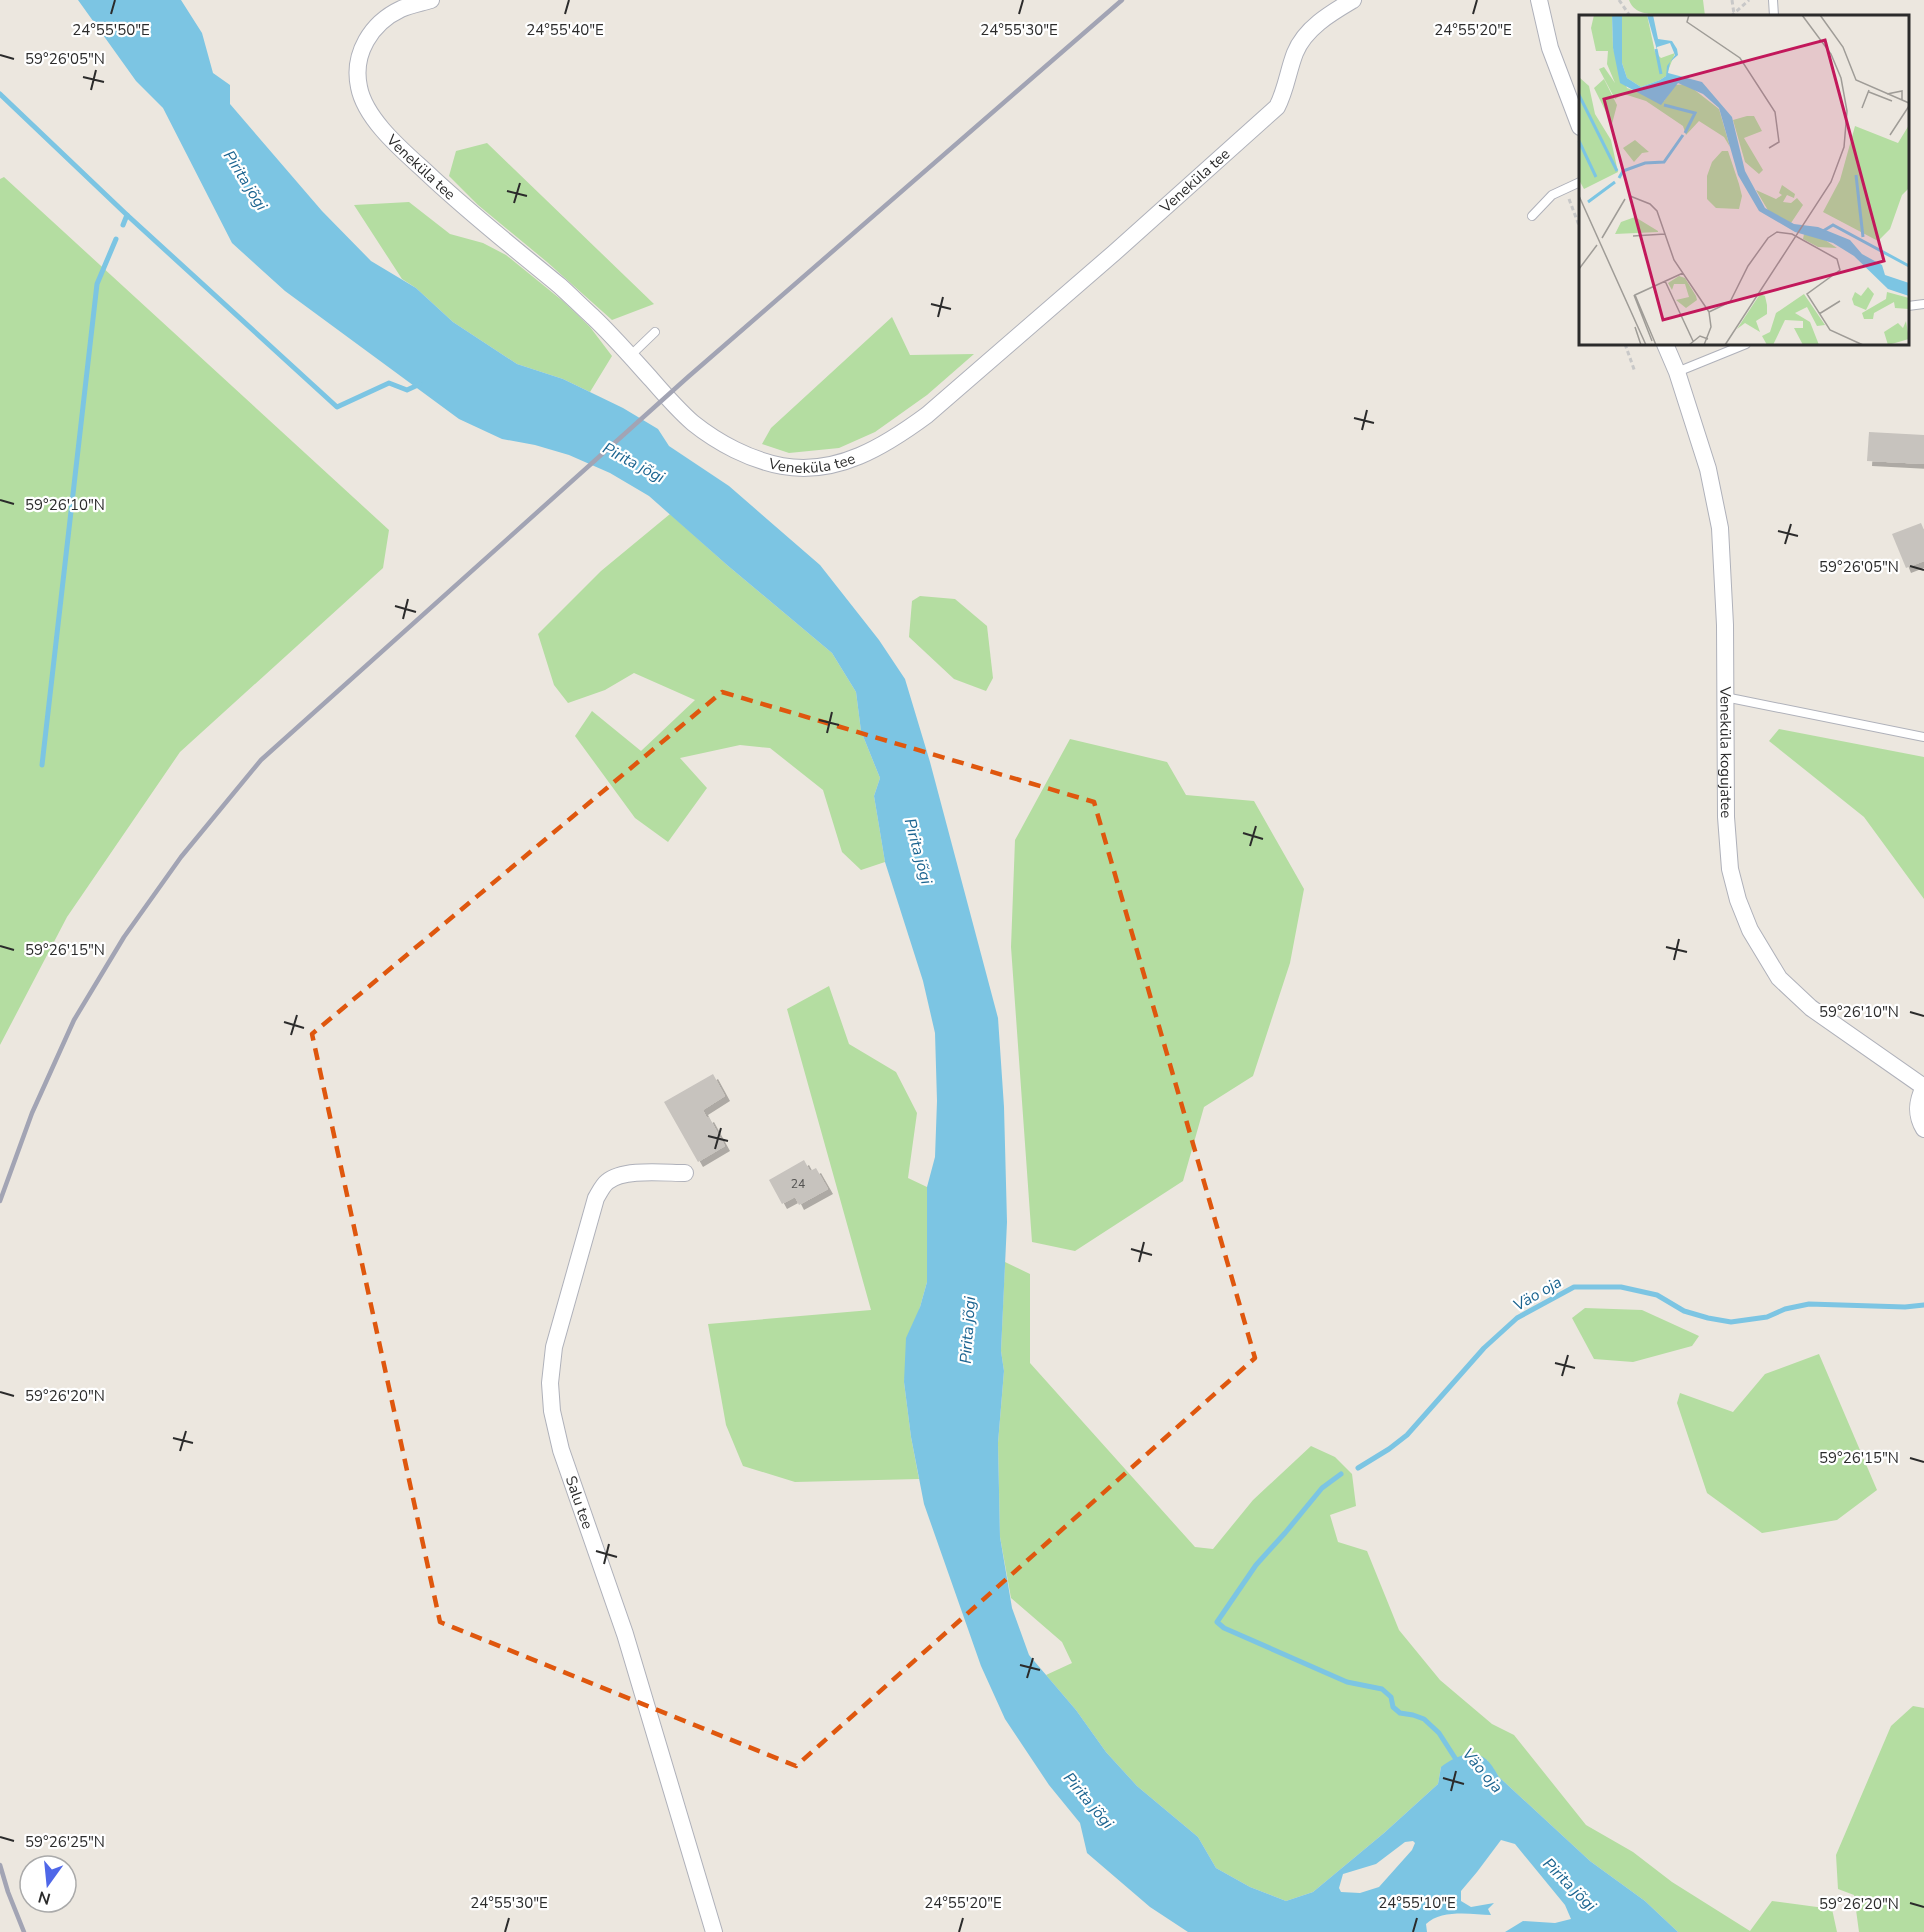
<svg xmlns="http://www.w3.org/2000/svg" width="1924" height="1932" font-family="'Nunito Sans',sans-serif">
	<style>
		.green { fill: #b4dda1 }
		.water { fill: #7cc5e3; fill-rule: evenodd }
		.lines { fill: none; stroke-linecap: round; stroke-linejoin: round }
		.stream { stroke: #7cc5e3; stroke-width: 5 }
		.building { fill: #c7c3be; filter: url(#shadow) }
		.service-casing { stroke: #afb1ba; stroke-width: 10 }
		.minor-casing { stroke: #afb1ba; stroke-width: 18 }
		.path { stroke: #c8c8c8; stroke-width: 3; stroke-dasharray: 4.5 3; stroke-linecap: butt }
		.service { stroke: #fff; stroke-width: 8 }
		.minor { stroke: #fff; stroke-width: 16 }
		.rail { stroke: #a2a4b4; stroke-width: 4.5 }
		.marked { fill: none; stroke: #df570e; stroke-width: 4.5; stroke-dasharray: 12 8; stroke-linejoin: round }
		.ticks { fill: none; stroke: #2b2b2b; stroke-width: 2 }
		.labels { text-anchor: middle; stroke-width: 4.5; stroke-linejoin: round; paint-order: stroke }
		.number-label { font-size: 12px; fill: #525150 }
		.street-label { font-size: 15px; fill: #2b2b2b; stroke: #fff }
		.water-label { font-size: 16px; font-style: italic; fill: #1b6490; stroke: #fff }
		.inset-river { fill: none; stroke: #7cc5e3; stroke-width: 3 }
		.inset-road { fill: none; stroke: #9f9c97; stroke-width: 1.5 }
		.view { fill: #c2185b; fill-opacity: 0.15; stroke: #c2185b; stroke-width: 3 }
		.inset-edge { fill: none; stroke: #2b2b2b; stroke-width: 3 }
		.ticks-label { font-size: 15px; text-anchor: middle; fill: #2b2b2b; stroke: #fff; stroke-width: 4.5; stroke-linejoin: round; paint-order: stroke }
	</style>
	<defs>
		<filter id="shadow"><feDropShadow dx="5" dy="5" stdDeviation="0" flood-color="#0004"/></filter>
	</defs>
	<rect width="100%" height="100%" fill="#ece7df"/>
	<g class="green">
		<path d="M 1629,0 L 1703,0 L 1705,16 C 1695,17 1686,15 1676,14 C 1660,13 1636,19 1629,0 Z"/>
		<path d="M 487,143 L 654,304 L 612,320 L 547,262 L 478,205 L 449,176 L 456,151 Z"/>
		<path d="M 4,177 L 389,530 L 383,568 L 180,752 L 67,917 L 0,1045 L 0,179 Z"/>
		<path d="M 409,202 L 450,234 L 483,243 L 506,255 L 564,302 L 590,327 L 612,356 L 590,392 L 563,379 L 517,364 L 453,322 L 416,288 L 402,279 L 354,205 Z"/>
		<path d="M 892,317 L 910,355 L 974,354 L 927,395 L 875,432 L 839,448 L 789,453 L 762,444 L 771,428 Z"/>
		<path d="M 670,514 L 727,565 L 832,653 L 856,692 L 861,731 L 880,778 L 874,796 L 885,862 L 861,870 L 842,852 L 823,790 L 770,748 L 740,745 L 680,758 L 707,788 L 668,842 L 635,818 L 575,736 L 592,711 L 641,751 L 695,700 L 634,673 L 605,690 L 568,703 L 554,685 L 538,634 L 601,571 Z"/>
		<path d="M 920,596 L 955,599 L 987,626 L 993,678 L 986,691 L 954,679 L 909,637 L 912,601 Z"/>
		<path d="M 1779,729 L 1924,757 L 1924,899 L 1864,817 L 1769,741 Z"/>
		<path d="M 1070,739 L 1167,762 L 1186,795 L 1254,801 L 1304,889 L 1290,963 L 1253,1076 L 1204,1107 L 1183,1181 L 1075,1251 L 1032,1242 L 1011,947 L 1015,840 Z"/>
		<path d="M 829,986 L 849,1044 L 896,1072 L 917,1113 L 908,1178 L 927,1187 L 927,1282 L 920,1307 L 904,1382 L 911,1437 L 919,1479 L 795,1482 L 743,1466 L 726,1425 L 708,1324 L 871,1310 L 787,1009 Z"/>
		<path d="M 1005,1262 L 1030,1274 L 1030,1363 L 1195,1547 L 1213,1549 L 1253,1500 L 1311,1446 L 1335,1457 L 1352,1474 L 1356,1506 L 1330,1515 L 1338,1542 L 1367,1551 L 1399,1630 L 1440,1680 L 1492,1724 L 1514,1735 L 1586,1825 L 1633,1852 L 1672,1882 L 1750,1931 L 1772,1901 L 1832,1909 L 1837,1932 L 1678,1932 L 1645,1901 L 1590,1861 L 1499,1777 L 1487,1760 L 1441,1767 L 1438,1784 L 1384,1833 L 1313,1892 L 1286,1901 L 1250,1887 L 1216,1868 L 1198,1837 L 1137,1786 L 1106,1752 L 1076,1710 L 1046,1675 L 1072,1663 L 1062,1642 L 1011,1598 L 1000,1537 L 998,1443 L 1004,1371 L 1001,1351 Z"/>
		<path d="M 1585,1308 L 1642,1310 L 1699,1336 L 1692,1346 L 1633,1362 L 1594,1359 L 1572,1318 Z"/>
		<path d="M 1819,1354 L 1877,1490 L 1837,1520 L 1762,1533 L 1707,1493 L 1677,1403 L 1680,1393 L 1733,1412 L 1765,1374 Z"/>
		<path d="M 1913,1706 L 1924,1708 L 1924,1932 L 1859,1932 L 1854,1895 L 1838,1889 L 1836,1855 L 1891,1726 Z"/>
	</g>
	<path class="water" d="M 78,0 L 181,0 L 202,33 L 213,73 L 230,85 L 230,104 L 322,211 L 371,261 L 416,288 L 453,322 L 517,364 L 563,379 L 623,408 L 658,429 L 669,446 L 729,486 L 820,565 L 879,640 L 905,679 L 930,762 L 998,1018 L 1004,1107 L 1007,1222 L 1001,1351 L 1004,1371 L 998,1443 L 1000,1537 L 1012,1608 L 1029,1655 L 1076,1710 L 1106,1752 L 1137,1786 L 1198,1837 L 1216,1868 L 1250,1887 L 1286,1901 L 1313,1892 L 1384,1833 L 1438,1784 L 1441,1767 C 1454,1757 1474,1747 1488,1761 C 1492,1765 1496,1772 1499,1777 L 1590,1861 L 1645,1901 L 1678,1932 L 1505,1932 L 1523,1921 L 1555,1923 L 1571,1919 L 1565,1905 L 1515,1844 L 1501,1840 L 1477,1872 L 1461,1891 L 1461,1901 L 1471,1907 L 1494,1903 L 1488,1909 L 1491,1915 C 1472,1914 1441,1909 1426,1924 L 1427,1932 L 1188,1932 L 1150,1907 L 1087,1853 L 1080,1823 L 1049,1785 L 1005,1719 L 981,1666 L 924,1504 L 911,1437 L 904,1382 L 906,1338 L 920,1307 L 927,1282 L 927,1187 L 935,1157 L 937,1101 L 935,1033 L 923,981 L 885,862 L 874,796 L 880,778 L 861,731 L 856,692 L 832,653 L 727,565 L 649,496 L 610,473 L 569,455 L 535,445 L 502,439 L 459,419 L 285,291 L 232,243 L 163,108 L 136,81 ZM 1413,1841 L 1415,1843 L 1412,1850 L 1379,1887 L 1360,1893 L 1341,1892 L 1339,1888 L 1343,1874 L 1376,1864 L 1405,1842 Z"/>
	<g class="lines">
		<g class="stream">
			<path d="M 0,94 L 127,215 L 337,407 L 389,383 L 407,390 L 420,384"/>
			<path d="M 123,225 L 127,215"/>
			<path d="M 42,765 L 97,284 L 116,239"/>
			<path d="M 1358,1468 L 1389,1449 L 1407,1435 L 1484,1348 L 1517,1318 L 1574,1287 L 1621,1287 L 1657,1295 L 1684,1311 L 1708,1318 L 1731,1322 L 1767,1317 L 1785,1309 L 1809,1304 L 1905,1307 L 1924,1305"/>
			<path d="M 1341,1474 L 1322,1488 L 1285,1533 L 1256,1565 L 1217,1622 L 1224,1628 L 1347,1682 L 1382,1689 L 1391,1697 L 1393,1707 L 1400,1713 L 1413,1715 L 1424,1719 L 1439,1733 L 1457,1761"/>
		</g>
	</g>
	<g class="building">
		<path d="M 1869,432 L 1924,435 L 1924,464 L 1867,461 Z"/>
		<path d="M 1921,523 L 1924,530 L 1924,561 L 1906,568 L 1892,534 Z"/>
		<path d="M 713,1074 L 725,1096 L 703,1110 L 707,1118 L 709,1117 L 725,1146 L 698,1162 L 664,1102 Z"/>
		<path d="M 804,1160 L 810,1171 L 816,1168 L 828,1189 L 799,1205 L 795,1197 L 782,1204 L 769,1180 Z"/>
	</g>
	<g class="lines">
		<g class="service-casing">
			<g id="service">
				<path d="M 1773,0 L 1774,16"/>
				<path d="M 1532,216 L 1552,195 L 1580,182"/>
				<path d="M 1908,306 L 1924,304"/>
				<path d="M 630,356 L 655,332"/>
				<path d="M 1677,372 L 1746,344"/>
				<path d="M 1725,697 L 1924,737"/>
			</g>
		</g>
		<g class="minor-casing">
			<g id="minor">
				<path id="s1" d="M 431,0 C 421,3 410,5 401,9 C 371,23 352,54 359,87 C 365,119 402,150 425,171 C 468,212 514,248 560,286 C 571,296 582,307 593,317 C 614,337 633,359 652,380 C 665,395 678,410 693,423 C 718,443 750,460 782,466 C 837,476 885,446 927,415 L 1114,253 L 1277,107 C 1286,90 1288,71 1295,53 C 1305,28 1331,13 1353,0"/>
				<path d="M 1539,0 L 1550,48 L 1580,127"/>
				<path id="s2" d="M 1665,344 L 1677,372 L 1708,469 L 1720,528 L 1725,625 L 1726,817 L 1730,869 L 1738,900 L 1750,930 L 1779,978 L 1811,1008 L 1924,1087"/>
				<path d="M 1924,1087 C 1917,1101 1915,1114 1924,1129"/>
				<path id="s3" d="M 685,1173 C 665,1173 623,1168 607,1182 C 603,1185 599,1193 596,1198 L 554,1347 L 550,1383 L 552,1411 L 561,1450 L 625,1634 L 714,1932"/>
			</g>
		</g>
		<g class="path">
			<path d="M 1619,0 L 1630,16"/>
			<path d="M 1732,0 L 1734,14"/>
			<path d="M 1668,16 L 1671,16"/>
			<path d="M 1731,16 L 1749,0"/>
			<path d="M 1569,199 L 1580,228"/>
			<path d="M 1625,344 L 1635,372"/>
		</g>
		<use href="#service" class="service"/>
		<use href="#minor" class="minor"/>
		<g class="rail">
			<path d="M 0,1201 L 32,1113 L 74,1020 L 124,937 L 181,857 L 261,760 L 688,377 L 1122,0"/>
			<path d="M 0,1865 L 8,1892 L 24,1932"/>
		</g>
	</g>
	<path class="marked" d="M 722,692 L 1094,802 L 1255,1358 L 796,1766 L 440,1622 L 312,1034 Z"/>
	<path class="ticks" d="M 111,14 L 115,0M 565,14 L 569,0M 1019,14 L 1023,0M 1473,14 L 1477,0M 0,55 L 14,59M 83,77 L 104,82M 91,90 L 96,70M 507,191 L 527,196M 514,203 L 520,183M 931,304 L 951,309M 938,317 L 943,297M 1354,418 L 1374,423M 1362,430 L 1367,410M 0,500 L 14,504M 1778,531 L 1798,536M 1785,544 L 1791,524M 1910,566 L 1924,570M 395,606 L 416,612M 403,619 L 408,599M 819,720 L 839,725M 827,733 L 832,712M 1243,833 L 1263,839M 1250,846 L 1256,826M 0,946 L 14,950M 1666,947 L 1687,952M 1674,960 L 1679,939M 1910,1012 L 1924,1016M 284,1022 L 304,1028M 291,1035 L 297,1015M 708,1136 L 728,1141M 715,1149 L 721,1128M 1131,1249 L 1152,1255M 1139,1262 L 1144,1242M 1555,1363 L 1575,1368M 1562,1376 L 1568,1355M 0,1392 L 14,1396M 173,1438 L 193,1443M 180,1451 L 186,1431M 1910,1458 L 1924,1462M 596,1551 L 617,1557M 604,1564 L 609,1544M 1020,1665 L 1040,1670M 1027,1678 L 1033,1658M 1443,1778 L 1464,1784M 1451,1791 L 1456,1771M 0,1837 L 14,1841M 1910,1903 L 1924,1907M 505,1932 L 509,1918M 959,1932 L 963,1918M 1413,1932 L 1417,1918"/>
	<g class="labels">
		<g class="number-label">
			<text x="798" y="1188">24</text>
		</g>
		<g class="street-label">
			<text dy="5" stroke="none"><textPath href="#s1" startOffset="230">Veneküla tee</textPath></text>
			<text dy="5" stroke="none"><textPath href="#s1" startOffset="1218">Veneküla tee</textPath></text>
			<text dy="5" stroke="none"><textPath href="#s1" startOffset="734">Veneküla tee</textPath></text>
			<text dy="5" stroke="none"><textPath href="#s2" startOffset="417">Veneküla kogujatee</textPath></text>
			<text dy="5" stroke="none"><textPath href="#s3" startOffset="414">Salu tee</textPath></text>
		</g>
		<g class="water-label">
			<text transform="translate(246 180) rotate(58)" y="6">Pirita jõgi</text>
			<text transform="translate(634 462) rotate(28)" y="6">Pirita jõgi</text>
			<text transform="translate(919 851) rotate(75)" y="6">Pirita jõgi</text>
			<text transform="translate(1537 1293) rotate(-30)" y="6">Väo oja</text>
			<text transform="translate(967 1330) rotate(-86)" y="6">Pirita jõgi</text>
			<text transform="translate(1483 1770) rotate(50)" y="6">Väo oja</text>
			<text transform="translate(1089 1800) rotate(50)" y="6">Pirita jõgi</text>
			<text transform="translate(1570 1884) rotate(45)" y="6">Pirita jõgi</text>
		</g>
	</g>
	<g transform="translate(1579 15)">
		<rect width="330" height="330" fill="#ece7df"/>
		<path d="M 15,0 L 33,0 L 34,33 L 48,73 L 85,86 L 96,70 L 108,69 L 140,94 L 151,132 L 145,122 L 120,106 L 107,120 L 104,111 L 67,86 L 45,79 L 36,84 L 20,54 L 25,52 L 36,68 L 28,49 L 29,36 L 17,36 L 12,13 ZM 43,0 L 68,0 L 76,37 L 82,43 L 96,38 L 87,61 L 81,65 L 62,72 L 48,63 L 43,48 ZM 1,63 L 10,71 L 16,99 L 32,125 L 39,157 L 5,174 L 0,165 ZM 25,64 L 38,90 L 33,109 L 15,73 ZM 168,101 L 175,101 L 183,116 L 165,123 L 184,155 L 180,159 L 166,147 L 154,105 ZM 330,110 L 330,173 L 323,180 L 311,214 L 299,226 L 244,197 L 261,165 L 276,111 L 319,128 ZM 56,125 L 70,137 L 63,138 L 55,147 L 44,133 ZM 143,136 L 149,136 L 160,169 L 163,181 L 160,194 L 137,193 L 128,184 L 128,161 L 133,147 ZM 203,170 L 216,179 L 215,183 L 208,180 L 204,187 L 212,188 L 218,183 L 224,190 L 212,208 L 190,197 L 177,175 L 197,184 L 203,180 L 200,178 ZM 56,202 L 79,216 L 79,217 L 36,219 L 42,207 ZM 225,219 L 243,223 L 258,233 L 239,232 L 224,224 ZM 100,261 L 106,263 L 117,281 L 118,285 L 107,293 L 97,285 L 110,282 L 106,269 L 95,269 L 93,275 L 89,268 ZM 289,272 L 295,279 L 287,295 L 275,290 L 273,284 L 276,277 L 282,281 ZM 308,277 L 330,283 L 330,294 L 316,293 L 315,287 L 295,298 L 294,304 L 285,304 L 283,298 L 307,284 ZM 181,279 L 186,281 L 188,290 L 188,299 L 177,306 L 181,317 L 166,308 L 158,314 ZM 225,279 L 246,310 L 238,311 L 228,292 L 216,298 L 231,307 L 240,330 L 224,330 L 215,313 L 224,313 L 224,306 L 206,305 L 194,330 L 188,330 L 183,321 L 191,317 L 197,298 ZM 327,306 L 330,324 L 309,330 L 305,317 L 319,308 L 324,313 Z" fill="#b4dda1"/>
		<path d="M 33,0 L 43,0 L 43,48 L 48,63 L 62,72 L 81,65 L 87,61 L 88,51 L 96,40 L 91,28 L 78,32 L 78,35 L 68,0 L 74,0 L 79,24 L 93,26 L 98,34 L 99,40 L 91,47 L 89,58 L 123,67 L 153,102 L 166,156 L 186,193 L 215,209 L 239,212 L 271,225 L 283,239 L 303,250 L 306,260 L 330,268 L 330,281 L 309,274 L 275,241 L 254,228 L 216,217 L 180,196 L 159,160 L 140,93 L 124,79 L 99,68 L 82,90 L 41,68 L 34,33 Z" fill="#7cc5e3"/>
		<path class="inset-river" d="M 77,34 L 82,59M 0,80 L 38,156M 85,90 L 116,98 L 106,118M 0,126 L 17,162M 277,160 L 284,222M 40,163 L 44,156 L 66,148 L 85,147 L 104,120M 9,187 L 36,167M 244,216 L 254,210 L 330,251"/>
		<path class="inset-road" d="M 110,0 L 108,7 L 161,43 L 196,97 L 200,127 L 190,133M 241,0 L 264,32 L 277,65 L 330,88M 290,77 L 313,86M 308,79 L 323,76 L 323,85M 283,93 L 290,75M 311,120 L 330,91M 0,181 L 67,330M 51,181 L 71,189 L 78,196 L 95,245 L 130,297 L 151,287 L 169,251 L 189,223 L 198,217 L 213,219 L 258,244 L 261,255 L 228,279 L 251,315 L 284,330M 54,221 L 86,219M 23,223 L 46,184M 0,254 L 18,230M 86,266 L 114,326M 55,280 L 73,326M 240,299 L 261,286M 56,312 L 62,330M 77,330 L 56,280 L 104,258M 110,330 L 121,321 L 129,324M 125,330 L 132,312 L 130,297M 146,330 L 252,167 L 265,132 L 268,96 L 262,63 L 252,39 L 223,0"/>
		<path class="view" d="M 246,25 L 305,246 L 84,305 L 25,84 Z"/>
		<rect width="330" height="330" class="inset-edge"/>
	</g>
	<g class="ticks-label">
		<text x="111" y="35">24°55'50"E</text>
		<text x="565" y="35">24°55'40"E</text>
		<text x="1473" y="35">24°55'20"E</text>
		<text x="1019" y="35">24°55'30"E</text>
		<text x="65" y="64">59°26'05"N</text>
		<text x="65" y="510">59°26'10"N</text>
		<text x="1859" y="572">59°26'05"N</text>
		<text x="65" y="955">59°26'15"N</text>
		<text x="1859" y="1017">59°26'10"N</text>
		<text x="65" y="1401">59°26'20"N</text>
		<text x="1859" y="1463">59°26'15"N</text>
		<text x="65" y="1847">59°26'25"N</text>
		<text x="509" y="1908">24°55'30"E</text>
		<text x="963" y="1908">24°55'20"E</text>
		<text x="1417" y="1908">24°55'10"E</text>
		<text x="1859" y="1909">59°26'20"N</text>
	</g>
	<g transform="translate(48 1884) rotate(195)"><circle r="28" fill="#ffffff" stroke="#aaaaaa" stroke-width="1.5"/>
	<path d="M0-4.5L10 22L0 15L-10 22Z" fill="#4f67e8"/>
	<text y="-9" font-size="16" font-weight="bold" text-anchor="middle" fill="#2b2b2b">N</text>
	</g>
</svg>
